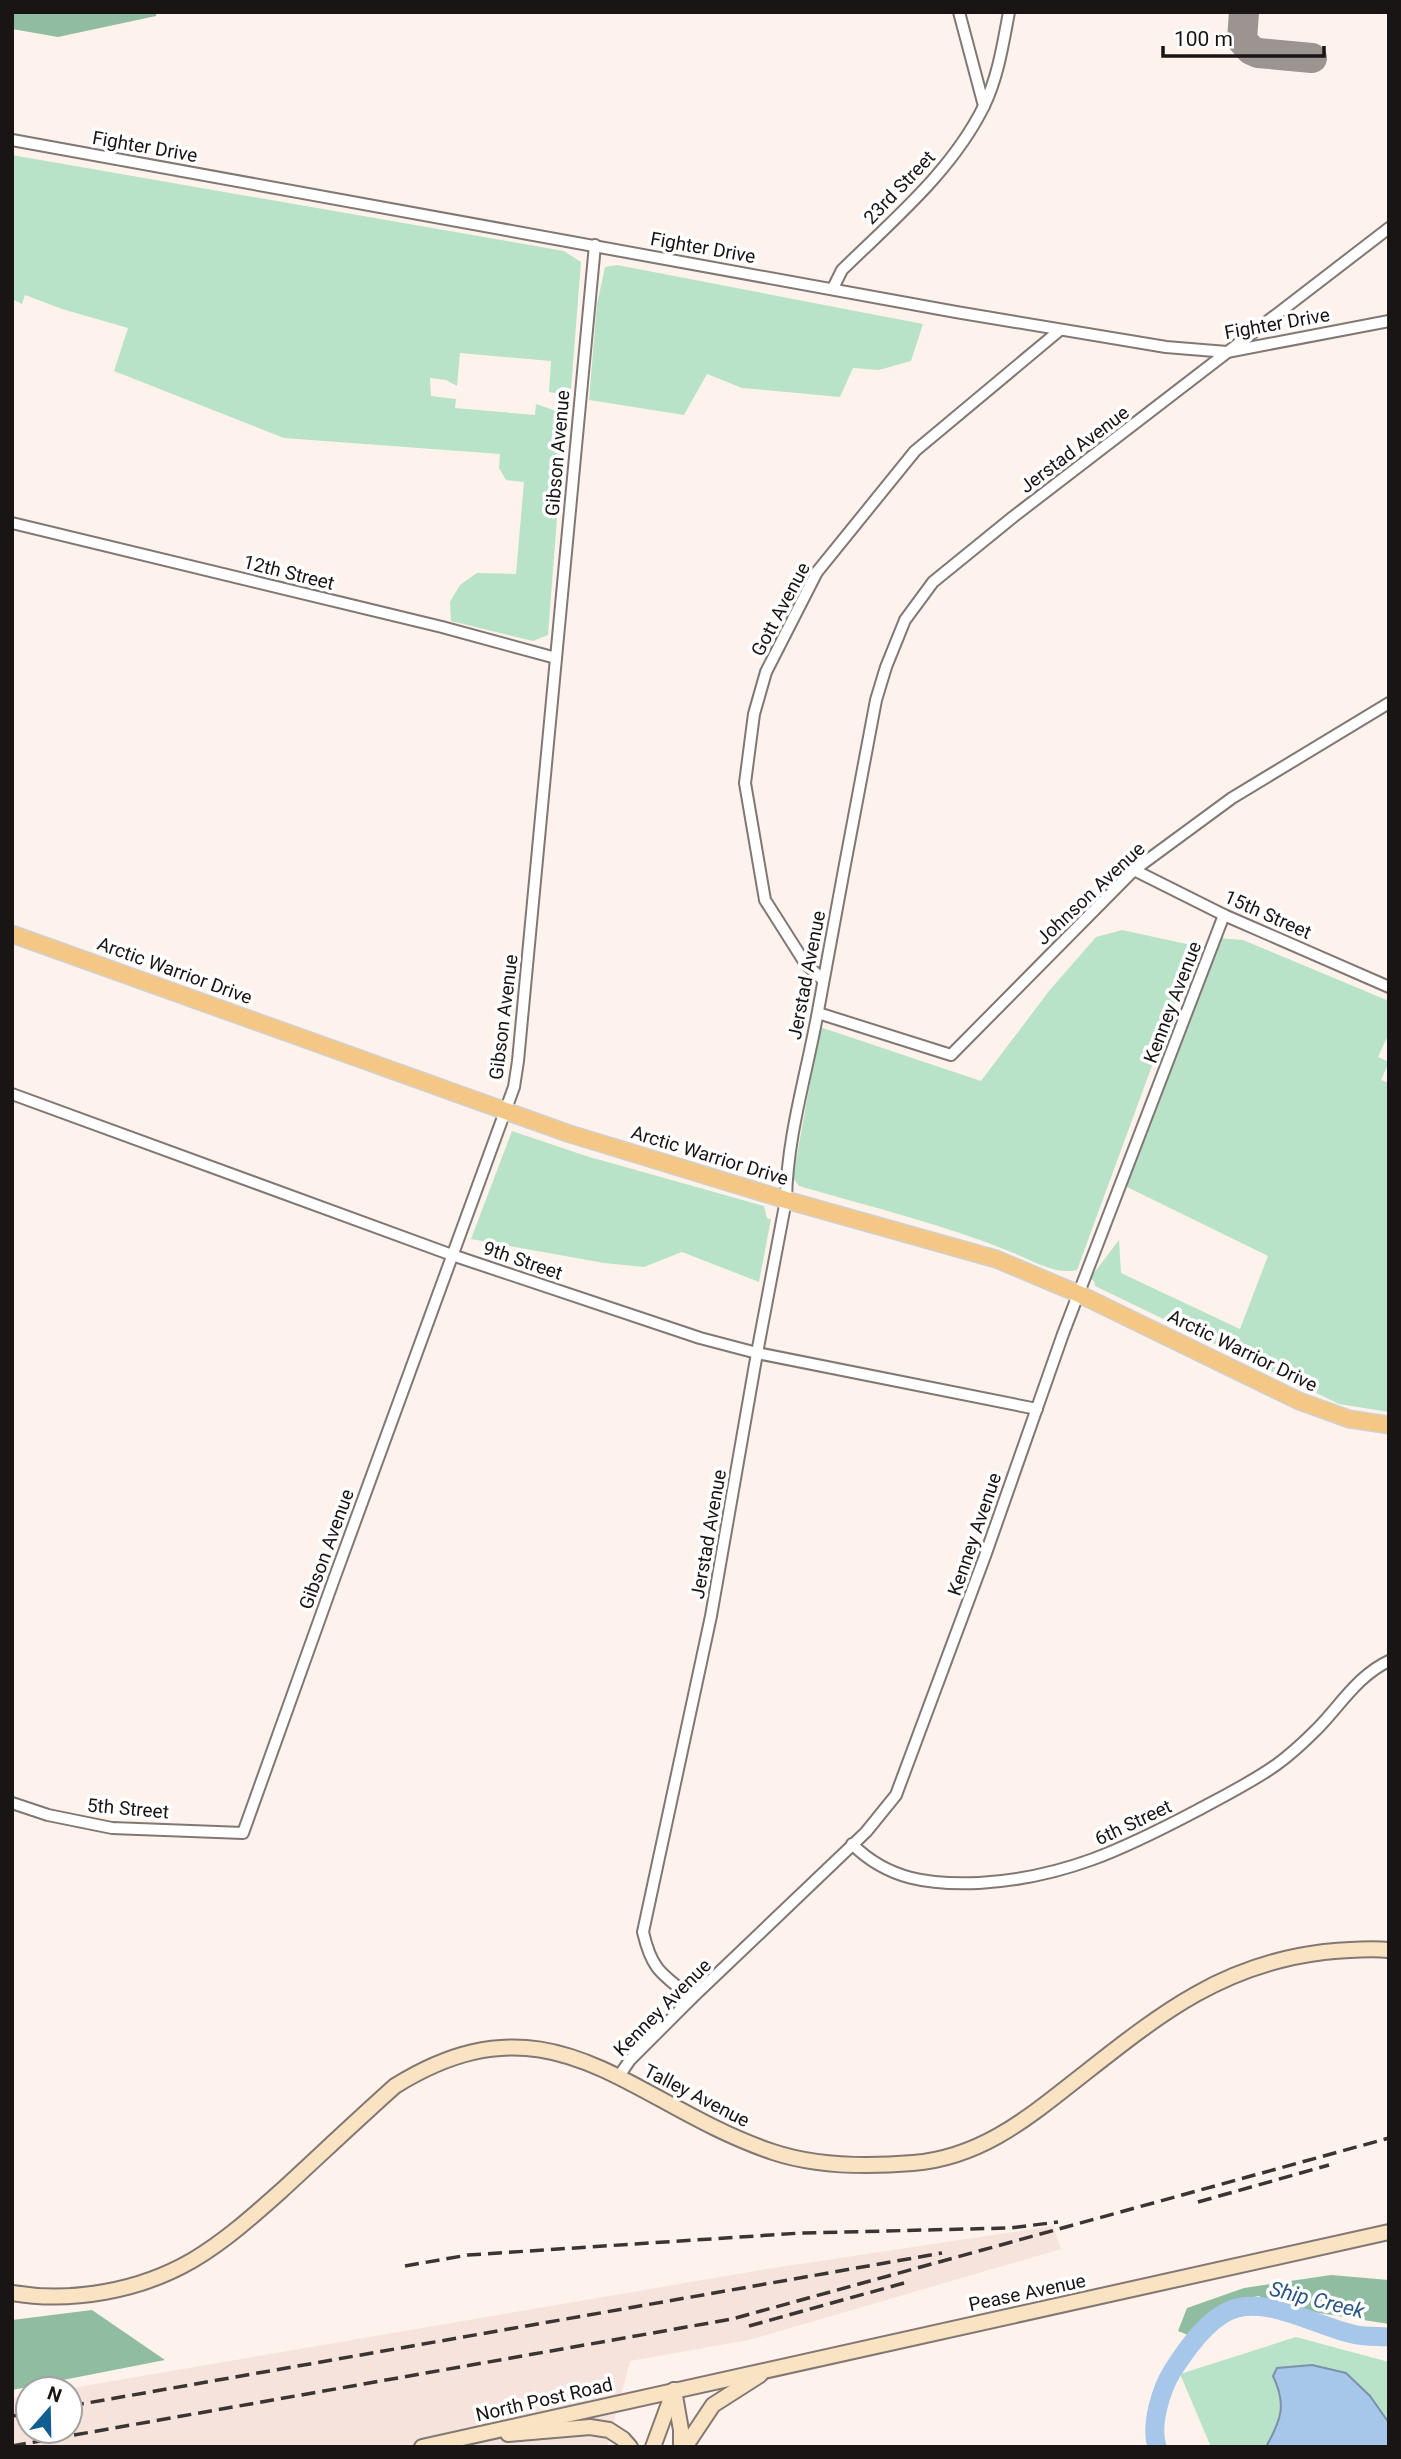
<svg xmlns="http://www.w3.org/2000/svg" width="1401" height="2459" font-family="Roboto,sans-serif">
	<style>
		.built { fill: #f6e3db }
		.green { fill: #b8e3c8 }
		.forest { fill: #90bda1 }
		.water { fill: #a6c6ea; stroke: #7c91aa; stroke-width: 2 }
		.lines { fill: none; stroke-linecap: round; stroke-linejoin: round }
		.river { stroke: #a6c6ea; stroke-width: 19 }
		.taxiway { stroke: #9c9490; stroke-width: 30 }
		.street-casing { stroke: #817773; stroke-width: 14 }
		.secondary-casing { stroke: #817773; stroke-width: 18 }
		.primary-casing { stroke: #d1d0d0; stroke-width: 19 }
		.street { stroke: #fff; stroke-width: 10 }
		.secondary { stroke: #fae3c2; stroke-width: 14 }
		.primary { stroke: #f4c884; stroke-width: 16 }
		.rail { stroke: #3a3533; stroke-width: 3.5; stroke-dasharray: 14 7; stroke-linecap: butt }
		.labels { text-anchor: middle; stroke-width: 7; stroke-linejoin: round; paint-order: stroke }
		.street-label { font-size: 19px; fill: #191514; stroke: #fff }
		.water-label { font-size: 21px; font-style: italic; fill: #2a5685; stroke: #fff }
	</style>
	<rect width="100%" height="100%" fill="#fef2ed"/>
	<path class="built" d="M 1053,2226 L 1061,2249 L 749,2340 L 630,2361 L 607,2447 L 12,2447 L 12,2398 L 28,2396 L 28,2431 L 70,2431 L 70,2389 L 66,2389 L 767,2269 Z"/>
	<g class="green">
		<path d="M 12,155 L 564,251 L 581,262 L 571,389 L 561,394 L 549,392 L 551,361 L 460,353 L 457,386 L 446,380 L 430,378 L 431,396 L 456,399 L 455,408 L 535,415 L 536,404 L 565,414 L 548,635 L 533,641 L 451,621 L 450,602 L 460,585 L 477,573 L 516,574 L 524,482 L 506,480 L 499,468 L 500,454 L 284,438 L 114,371 L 128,328 L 62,309 L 25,295 L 22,304 L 12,299 Z"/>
		<path d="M 617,265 L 923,324 L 911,361 L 879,370 L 853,368 L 840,397 L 742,388 L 707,374 L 684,415 L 589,400 L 597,304 L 605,267 Z"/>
		<path d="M 1122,930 L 1196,946 L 1077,1270 C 1057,1275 1035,1262 1016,1254 C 946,1225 871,1207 799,1186 L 793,1178 L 820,1027 L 981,1081 L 1049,991 L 1096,937 Z"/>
		<path d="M 1219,938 L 1243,940 L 1389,1001 L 1389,1033 L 1378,1057 L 1389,1062 L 1381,1080 L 1389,1083 L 1389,1412 L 1339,1404 L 1095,1286 L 1094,1281 L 1090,1278 L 1119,1240 L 1121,1273 L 1240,1329 L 1268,1256 L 1125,1186 Z"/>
		<path d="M 512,1131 L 586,1156 L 764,1206 L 767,1218 L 771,1219 L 759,1282 L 682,1252 L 644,1267 L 604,1263 L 471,1239 Z"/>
		<path d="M 1296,2337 L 1389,2362 L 1389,2447 L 1211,2447 L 1180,2374 Z"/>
	</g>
	<g class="forest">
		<path d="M 12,12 L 157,12 L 156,16 L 58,37 L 12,29 Z"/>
		<path d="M 1331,2275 L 1389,2280 L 1389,2324 L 1269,2305 L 1259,2296 L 1238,2300 L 1208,2314 L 1188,2335 L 1178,2331 L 1187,2308 L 1244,2288 Z"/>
		<path d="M 92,2310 L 165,2360 L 12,2390 L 12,2320 Z"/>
	</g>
	<path class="water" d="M 1312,2365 L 1346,2373 L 1370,2396 L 1389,2423 L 1389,2447 L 1266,2447 C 1281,2420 1287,2405 1273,2376 L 1277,2368 Z"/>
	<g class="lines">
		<path class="river" d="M 1157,2447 C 1150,2425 1161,2389 1173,2370 C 1187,2348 1210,2315 1237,2308 C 1275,2299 1320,2328 1357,2335 C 1367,2337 1378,2336 1389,2337"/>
		<path class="taxiway" d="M 1244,12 L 1242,40 L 1251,50 L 1258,53 L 1312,58"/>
		<g class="street-casing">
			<g id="street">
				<path d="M 959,12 L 984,106"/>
				<path d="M 12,140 L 956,312 L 1166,347 L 1227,352 L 1389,321"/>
				<path d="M 833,288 L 842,270 C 893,220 952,171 984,106 C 998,77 1003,44 1009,12"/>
				<path d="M 12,523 L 442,627 L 556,658"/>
				<path d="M 1134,870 L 1224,915 L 1389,987"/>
				<path d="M 823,980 L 805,963 L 765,900 L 745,783 L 754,714 L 766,672 L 817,572 L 915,451 L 1060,330"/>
				<path d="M 818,1013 L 951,1055 L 1134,870 L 1232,798 L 1389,703"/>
				<path d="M 12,1094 L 452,1255 L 700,1338 L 757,1353 L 1037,1409"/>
				<path d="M 12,1803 L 48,1815 L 112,1828 L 243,1833 L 334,1579 L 514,1087 L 518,1061 L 595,245"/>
				<path d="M 852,1844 C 888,1880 930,1885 979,1883 C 1064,1878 1124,1849 1198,1810 C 1224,1796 1252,1782 1276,1765 C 1290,1755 1304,1742 1316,1730 C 1339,1707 1358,1675 1389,1661"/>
				<path d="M 692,1998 C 662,1974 652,1971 643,1932 L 711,1616 L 757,1353 L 786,1200 C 787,1136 807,1073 818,1011 C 837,907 856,804 876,700 L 886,667 L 905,620 L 933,582 L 1013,517 L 1389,228"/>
				<path d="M 619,2076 L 630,2060 L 692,1998 L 866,1832 L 896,1795 L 985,1556 L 1063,1334 L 1224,915"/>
			</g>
		</g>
		<g class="secondary-casing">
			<g id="secondary">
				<path d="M 12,2293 C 72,2303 140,2291 193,2260 C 225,2241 253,2216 281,2191 C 319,2156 357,2120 395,2086 C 554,1987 630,2104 773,2152 C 818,2167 867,2167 913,2163 C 977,2158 1023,2122 1071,2084 C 1153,2020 1216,1965 1324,1952 C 1345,1950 1367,1948 1389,1950"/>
				<path d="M 674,2390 L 681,2430 L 681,2447"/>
				<path d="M 508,2434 L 590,2427 L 609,2430 L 623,2439 L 630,2447"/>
				<path d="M 422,2447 L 1389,2232"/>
				<path d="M 653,2447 L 674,2390"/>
				<path d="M 685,2447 L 713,2405 L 760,2375"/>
			</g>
		</g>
		<g class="primary-casing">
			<path id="primary" d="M 12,934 L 567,1133 L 786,1200 L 996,1259 L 1079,1294 L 1299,1401 L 1349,1419 L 1389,1425"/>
		</g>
		<use href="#street" class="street"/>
		<use href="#secondary" class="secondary"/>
		<use href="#primary" class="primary"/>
		<g class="rail">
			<path d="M 1198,2202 L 1329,2165"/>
			<path d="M 405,2266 L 468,2255 L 801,2233 L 1010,2228 L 1058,2222"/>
			<path d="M 749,2326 L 904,2283"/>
			<path d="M 70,2406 L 942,2253"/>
			<path d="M 12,2416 L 28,2414"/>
			<path d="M 12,2446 L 732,2319 L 1389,2138"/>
		</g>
	</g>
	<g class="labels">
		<g class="street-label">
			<text transform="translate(145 146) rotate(10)" y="7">Fighter Drive</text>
			<text transform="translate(899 187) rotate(-46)" y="7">23rd Street</text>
			<text transform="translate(703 247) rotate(10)" y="7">Fighter Drive</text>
			<text transform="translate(1277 323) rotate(-10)" y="7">Fighter Drive</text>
			<text transform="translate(1074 449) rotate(-37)" y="7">Jerstad Avenue</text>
			<text transform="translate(557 453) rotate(-85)" y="7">Gibson Avenue</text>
			<text transform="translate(289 572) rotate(14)" y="7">12th Street</text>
			<text transform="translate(780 609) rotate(-62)" y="7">Gott Avenue</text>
			<text transform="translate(1090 893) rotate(-43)" y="7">Johnson Avenue</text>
			<text transform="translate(1268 914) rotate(24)" y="7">15th Street</text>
			<text transform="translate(175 970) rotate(20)" y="7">Arctic Warrior Drive</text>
			<text transform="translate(806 975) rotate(-79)" y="7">Jerstad Avenue</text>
			<text transform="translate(1172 1002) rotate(-69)" y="7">Kenney Avenue</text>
			<text transform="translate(503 1017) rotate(-83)" y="7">Gibson Avenue</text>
			<text transform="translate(710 1155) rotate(17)" y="7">Arctic Warrior Drive</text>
			<text transform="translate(523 1260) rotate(19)" y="7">9th Street</text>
			<text transform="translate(1243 1350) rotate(26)" y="7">Arctic Warrior Drive</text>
			<text transform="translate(708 1534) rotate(-80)" y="7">Jerstad Avenue</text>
			<text transform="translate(974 1534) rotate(-71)" y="7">Kenney Avenue</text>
			<text transform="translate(326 1549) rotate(-70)" y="7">Gibson Avenue</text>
			<text transform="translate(128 1808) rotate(5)" y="7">5th Street</text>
			<text transform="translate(1133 1822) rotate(-25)" y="7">6th Street</text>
			<text transform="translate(662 2007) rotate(-45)" y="7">Kenney Avenue</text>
			<text transform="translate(697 2095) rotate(27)" y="7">Talley Avenue</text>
			<text transform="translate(1027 2292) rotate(-12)" y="7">Pease Avenue</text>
			<text transform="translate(544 2399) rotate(-13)" y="7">North Post Road</text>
		</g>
		<g class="water-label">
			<text transform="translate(1317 2300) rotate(14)" y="7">Ship Creek</text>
		</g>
	</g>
	<rect width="1401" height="2459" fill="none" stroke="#191514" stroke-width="28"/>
	<g transform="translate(49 2410) rotate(20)"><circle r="33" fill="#ffffff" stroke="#a3a1a1" stroke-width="2"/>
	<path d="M0-5L12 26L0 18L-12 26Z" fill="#0f5e91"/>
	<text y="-10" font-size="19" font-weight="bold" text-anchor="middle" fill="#191514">N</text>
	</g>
	<path d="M1163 46v10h161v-10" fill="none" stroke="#191514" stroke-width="3.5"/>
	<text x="1174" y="46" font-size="21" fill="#191514" stroke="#ffffff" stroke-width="5" paint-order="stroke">100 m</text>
</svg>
